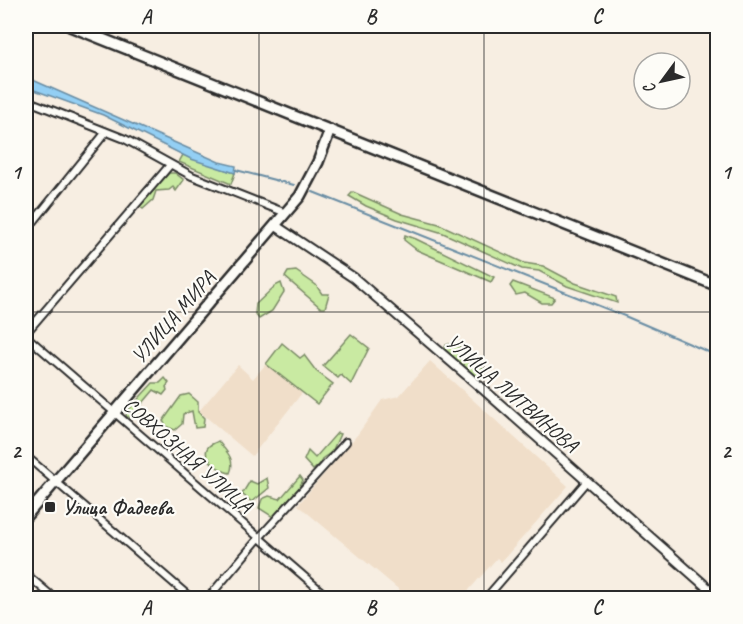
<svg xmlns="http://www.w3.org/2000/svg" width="743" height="624" font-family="Caveat,sans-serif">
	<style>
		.built { fill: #f0dec9 }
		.green { fill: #c9eaa2; stroke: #7a8a66; stroke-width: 1.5 }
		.water { fill: #93cff4; stroke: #698da4; stroke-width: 1.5 }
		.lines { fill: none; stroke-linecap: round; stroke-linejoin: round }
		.stream { stroke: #698da4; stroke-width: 2 }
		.minor-casing { stroke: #2b2b2b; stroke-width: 10 }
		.tertiary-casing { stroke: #2b2b2b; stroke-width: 12 }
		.secondary-casing { stroke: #2b2b2b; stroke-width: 14 }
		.minor { stroke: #fdfcf7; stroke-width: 6 }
		.tertiary { stroke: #fdfcf7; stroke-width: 8 }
		.secondary { stroke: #fdfcf7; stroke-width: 9 }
		.grid { fill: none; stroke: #2b2b2b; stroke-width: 1.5; stroke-opacity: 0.55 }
		.poi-dot { fill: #2b2b2b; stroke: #fdfcf7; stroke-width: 2 }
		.labels { text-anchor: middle; stroke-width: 4.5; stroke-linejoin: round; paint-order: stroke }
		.street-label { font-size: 21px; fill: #2b2b2b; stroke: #fdfcf7 }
		.poi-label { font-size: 21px; font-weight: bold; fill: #2b2b2b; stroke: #fdfcf7; text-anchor: start }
		.neatline { fill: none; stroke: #2b2b2b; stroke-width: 2 }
		.grid-label { font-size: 20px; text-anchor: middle; font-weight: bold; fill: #2b2b2b }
	</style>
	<rect width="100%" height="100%" fill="#f7eee2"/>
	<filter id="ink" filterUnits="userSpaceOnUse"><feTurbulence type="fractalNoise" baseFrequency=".0167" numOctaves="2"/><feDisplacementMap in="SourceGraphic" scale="12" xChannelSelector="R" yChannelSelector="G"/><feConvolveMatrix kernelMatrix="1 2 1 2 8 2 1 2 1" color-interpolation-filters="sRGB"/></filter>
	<g filter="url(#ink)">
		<g class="built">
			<path d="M 430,361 L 568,486 L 501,562 L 497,558 L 462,598 L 409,598 L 298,505 L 358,434 L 382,400 L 399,396 Z"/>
			<path d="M 266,364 L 302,393 L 252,456 L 199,411 L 238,365 L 253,379 Z"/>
		</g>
		<g class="green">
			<path d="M 183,155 L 235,173 L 231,184 L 179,162 Z"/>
			<path d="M 169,173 L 175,173 L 184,180 L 176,191 L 173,187 L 169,190 L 156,191 L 153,200 L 143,209 L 139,206 Z"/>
			<path d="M 353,192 L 402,214 L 439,224 L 524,263 L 543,266 L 575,283 L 616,297 L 617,303 L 567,286 L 539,271 L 522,269 L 443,233 L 397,219 L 366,206 L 349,196 Z"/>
			<path d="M 405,235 L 416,239 L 494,277 L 491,282 L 417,250 L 404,240 Z"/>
			<path d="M 296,271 L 316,285 L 322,294 L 329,294 L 325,308 L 321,308 L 285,277 L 288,272 Z"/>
			<path d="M 513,282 L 555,298 L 551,303 L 542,303 L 525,293 L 516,295 L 510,286 Z"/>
			<path d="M 281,283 L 284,292 L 272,311 L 259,319 L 255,314 L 256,304 L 275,286 Z"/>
			<path d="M 351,334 L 369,348 L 351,384 L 341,375 L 338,378 L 323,366 Z"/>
			<path d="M 282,343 L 300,358 L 304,355 L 316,371 L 333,384 L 317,404 L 266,364 Z"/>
			<path d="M 449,344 L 460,347 L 485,370 L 484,377 L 480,379 L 477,378 L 444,351 L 446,345 Z"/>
			<path d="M 165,378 L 169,383 L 166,387 L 167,390 L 163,395 L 154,390 L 131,417 L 126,417 L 127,411 L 153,383 L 160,383 Z"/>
			<path d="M 189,394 L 198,402 L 198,412 L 204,418 L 203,427 L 195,428 L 192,411 L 183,414 L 182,424 L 175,430 L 167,427 L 163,421 L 181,396 Z"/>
			<path d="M 337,433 L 340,434 L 332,452 L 323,458 L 319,465 L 313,470 L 304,460 L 308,451 L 315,458 Z"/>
			<path d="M 218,441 C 226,451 236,459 230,473 C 221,472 199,457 209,446 C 211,444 215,443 218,441 Z"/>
			<path d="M 300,476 L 303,480 C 295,496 288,509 273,517 L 259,508 L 262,499 L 269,496 L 280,499 Z"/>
			<path d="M 267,478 L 269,488 L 252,502 L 242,494 L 250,481 L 257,484 Z"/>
		</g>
		<path class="water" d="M 26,77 L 219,162 L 236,166 L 235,173 L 191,159 L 103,115 L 26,87 Z"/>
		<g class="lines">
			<g class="stream">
				<path d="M 236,170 L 294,185"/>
				<path d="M 313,192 L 627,317 L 718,356"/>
			</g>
			<g class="minor-casing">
				<g id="minor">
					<path d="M 26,100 L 125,139 L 192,176 L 286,213"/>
					<path d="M 26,231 L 106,132"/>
					<path d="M 26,333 L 170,165"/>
					<path d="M 26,336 L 329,598"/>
					<path d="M 26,456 L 191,598"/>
					<path d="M 26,574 L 54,598"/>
					<path d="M 208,598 L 259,538 L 346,442"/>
					<path d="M 486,598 L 586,482"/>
				</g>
			</g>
			<g class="tertiary-casing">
				<path id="tertiary" d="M 276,226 L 354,278 L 484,390 L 718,597"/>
			</g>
			<g class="secondary-casing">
				<g id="secondary">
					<path d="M 70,26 L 718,286"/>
					<path d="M 26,516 L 300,196 L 318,162 L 330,130"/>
				</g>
			</g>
			<use href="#minor" class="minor"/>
			<use href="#tertiary" class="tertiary"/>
			<use href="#secondary" class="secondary"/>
		</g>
	</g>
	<path class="grid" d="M 259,26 L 259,598M 484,26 L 484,598M 26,312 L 718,312"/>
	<rect class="poi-dot" x="44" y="501" width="12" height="12" rx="3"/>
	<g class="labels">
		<g class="street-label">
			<text transform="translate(173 317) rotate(-49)" y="7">УЛИЦА МИРА</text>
			<text transform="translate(512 393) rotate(41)" y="7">УЛИЦА ЛИТВИНОВА</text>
			<text transform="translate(188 455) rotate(41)" y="7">СОВХОЗНАЯ УЛИЦА</text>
		</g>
		<g class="poi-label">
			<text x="62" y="514">Улица Фадеева</text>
		</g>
	</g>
	<rect width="743" height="624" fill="none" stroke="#fdfcf7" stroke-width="66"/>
	<g transform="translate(662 81) rotate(237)"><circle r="28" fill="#fdfcf7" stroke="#a9a8a5" stroke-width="1.5"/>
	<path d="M0-4.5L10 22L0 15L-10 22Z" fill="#2b2b2b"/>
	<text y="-9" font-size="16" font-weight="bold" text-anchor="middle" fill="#2b2b2b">С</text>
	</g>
	<rect x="33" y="33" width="677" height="558" class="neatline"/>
	<g class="grid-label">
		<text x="146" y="23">A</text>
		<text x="371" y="23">B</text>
		<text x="597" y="23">C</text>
		<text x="16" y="179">1</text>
		<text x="726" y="179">1</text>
		<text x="16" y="458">2</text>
		<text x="726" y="458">2</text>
		<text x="146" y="614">A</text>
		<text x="371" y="614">B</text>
		<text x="597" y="614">C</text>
	</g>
</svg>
